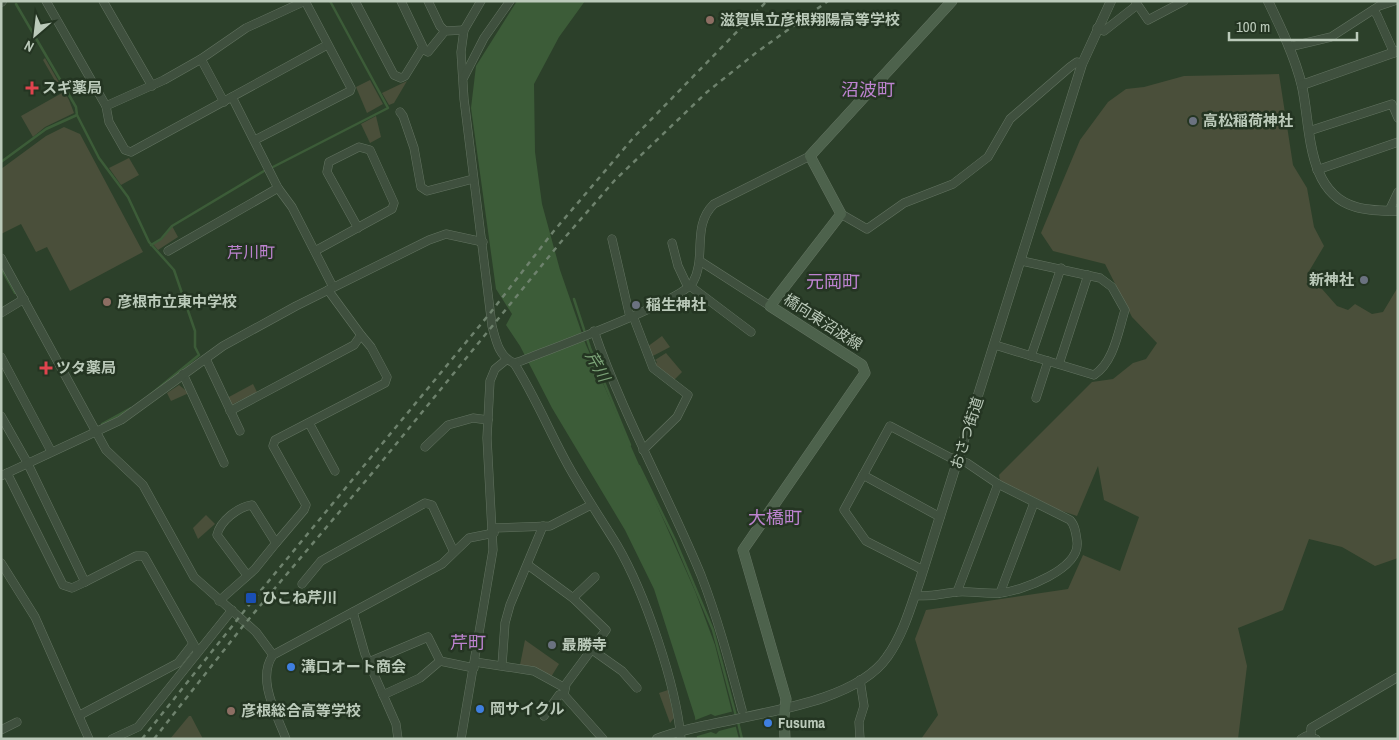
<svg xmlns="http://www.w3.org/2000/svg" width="1399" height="740" font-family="'Archivo Narrow','Noto Sans JP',sans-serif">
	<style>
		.green { fill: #4a4f3a }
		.water { fill: #3c5c38 }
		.pier { fill: #2c402a }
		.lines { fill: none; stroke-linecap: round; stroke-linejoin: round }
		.stream { stroke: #3c5c38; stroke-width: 2.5 }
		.minor-casing { stroke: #637361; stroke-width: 9 }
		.tertiary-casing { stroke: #637361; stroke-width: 10 }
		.secondary-casing { stroke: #637361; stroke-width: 11 }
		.minor { stroke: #3f503e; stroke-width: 8 }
		.tertiary { stroke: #3f503e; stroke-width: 9 }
		.secondary { stroke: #4d624c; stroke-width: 10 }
		.rail { stroke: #6e826d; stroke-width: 2.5; stroke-dasharray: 5 5; stroke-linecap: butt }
		.education-dot { fill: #8d6e63; stroke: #243522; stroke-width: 2 }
		.health-dot { fill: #e0444e; stroke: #243522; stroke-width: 2 }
		.worship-dot { fill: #6b7280; stroke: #243522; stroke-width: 2 }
		.transit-dot { fill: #1a4fb4; stroke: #243522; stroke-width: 2 }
		.shop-dot { fill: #3f7fe0; stroke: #243522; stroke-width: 2 }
		.labels { text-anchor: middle; stroke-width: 5; stroke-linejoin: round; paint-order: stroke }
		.poi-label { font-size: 15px; font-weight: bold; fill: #bbcaba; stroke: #243522; text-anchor: start }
		.street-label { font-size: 15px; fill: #bbcaba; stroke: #243522 }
		.neighbourhood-label { font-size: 16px; fill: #bd83d0; stroke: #243522 }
		.water-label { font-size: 16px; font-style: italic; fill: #7ca478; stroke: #243522 }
		.quarter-label { font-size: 18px; fill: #bd83d0; stroke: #243522 }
	</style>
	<rect width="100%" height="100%" fill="#2c402a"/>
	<g class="green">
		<path d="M 45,58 L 69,100 L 74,113 L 45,127 L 33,137 L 21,116 L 62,93 L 43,60 Z"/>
		<path d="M 1279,74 L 1293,165 L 1307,188 L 1314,227 L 1324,246 L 1308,273 L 1337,306 L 1348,310 L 1355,304 L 1372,314 L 1383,312 L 1398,287 L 1398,558 L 1375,566 L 1342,547 L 1309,539 L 1283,610 L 1238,628 L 1247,666 L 1238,739 L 921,739 L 938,715 L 915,639 L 926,610 L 1068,589 L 1083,555 L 1120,571 L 1139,517 L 1104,500 L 1098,466 L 1077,516 L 1035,502 L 1000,481 L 999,475 L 1092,382 L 1113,379 L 1133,363 L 1146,359 L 1157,343 L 1132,317 L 1105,264 L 1053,251 L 1041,233 L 1080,140 L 1108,102 L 1126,89 L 1144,87 L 1184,76 Z"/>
		<path d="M 370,80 L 383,104 L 367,113 L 356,87 Z"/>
		<path d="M 407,81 L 394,103 L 389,105 L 382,93 Z"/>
		<path d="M 376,116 L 381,137 L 370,143 L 361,124 Z"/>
		<path d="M 64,127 L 80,134 L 143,252 L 70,291 L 47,247 L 36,252 L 21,224 L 1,234 L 1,169 L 46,136 Z"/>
		<path d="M 129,158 L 139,175 L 121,185 L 109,168 Z"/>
		<path d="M 172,226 L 178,237 L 158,250 L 153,244 L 162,239 Z"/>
		<path d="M 662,336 L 670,347 L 651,357 L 647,347 Z"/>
		<path d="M 666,353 L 682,372 L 673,381 L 654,366 L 657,362 L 655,360 Z"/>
		<path d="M 253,384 L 257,392 L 231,405 L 227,398 Z"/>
		<path d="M 179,385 L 189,393 L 171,401 L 167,393 Z"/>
		<path d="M 206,515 L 215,524 L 198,539 L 193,528 Z"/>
		<path d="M 525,640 L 559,664 L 551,677 L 520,665 Z"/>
		<path d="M 668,690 L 674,718 L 670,723 L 659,693 Z"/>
		<path d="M 189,716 L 191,716 L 203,739 L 170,739 Z"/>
	</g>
	<path class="water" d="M 517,1 L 585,1 L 559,37 L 534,84 L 535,152 L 542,204 L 560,270 L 586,345 L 695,591 L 715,645 L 739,739 L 697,739 L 695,717 L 654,589 L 625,530 L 552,408 L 520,346 L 506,325 L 512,314 L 496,289 L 471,108 L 476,66 Z"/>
	<path class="pier" d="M 734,711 L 738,726 L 719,731 L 716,734 L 711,732 L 694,737 L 693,721 L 711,714 L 715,716 Z"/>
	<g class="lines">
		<g class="stream">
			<path d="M 16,4 L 76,107 L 77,115 L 99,158 L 128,197 L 149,242 L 174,270 L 195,331 L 195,347 L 199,355 L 150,395"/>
			<path d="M 1,162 L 46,129 L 77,115"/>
			<path d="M 273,167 L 388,108 L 330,1"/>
			<path d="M 151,245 L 161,239 L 172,226 L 264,171"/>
			<path d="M 1,268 L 15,293"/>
			<path d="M 574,299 L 590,348 L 630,445"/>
			<path d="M 102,424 L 131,408"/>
			<path d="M 639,466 L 675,540 L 713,630 L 736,716"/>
			<path d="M 738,722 L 742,739"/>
		</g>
		<g class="minor-casing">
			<g id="minor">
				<path d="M 46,1 L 106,106 L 109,122 L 125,150 L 131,152 L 327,45"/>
				<path d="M 103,1 L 152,86"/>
				<path d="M 355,1 L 394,75 L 401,78 L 405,76 L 423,47 L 401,1"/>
				<path d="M 428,1 L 440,26 L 445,31"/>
				<path d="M 481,1 L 464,30 L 461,52 L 464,99 L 492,326 C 496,341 499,357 514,363 L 521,361 C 550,349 681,302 693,282 C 707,257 691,226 714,204 L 810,156"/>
				<path d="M 1135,1 L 1148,20 L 1184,1"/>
				<path d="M 1373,10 L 1377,15 L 1394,53"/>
				<path d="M 1097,28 L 1104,31 L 1137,5"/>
				<path d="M 1289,47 L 1331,37 L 1379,6 L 1394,1"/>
				<path d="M 422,49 L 428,52 L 445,31 L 464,30"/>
				<path d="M 201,59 L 224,102"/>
				<path d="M 464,77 L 484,38 L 510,1"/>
				<path d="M 232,97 L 278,188 L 292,207 L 333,287"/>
				<path d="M 106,106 L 164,80 L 201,59 L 246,28 L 305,1"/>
				<path d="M 400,112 L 403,116 L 414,148 L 421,187 L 427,191 L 473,179"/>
				<path d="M 1309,131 L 1392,104 L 1398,118"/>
				<path d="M 255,140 L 350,91 L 351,88 L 305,1"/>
				<path d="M 1317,170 L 1398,142"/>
				<path d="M 1389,211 L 1398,192"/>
				<path d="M 841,214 L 867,229 L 904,203 L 953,184 L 988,157 L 1010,119 L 1070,67 L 1077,62 L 1082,64"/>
				<path d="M 612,239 L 630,317"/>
				<path d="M 672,243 L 678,266 L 686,283 L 751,332"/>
				<path d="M 168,251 L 278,188"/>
				<path d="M 315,251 L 392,209 L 394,203 L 370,150 L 359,147 L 329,162 L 327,172 L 358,228"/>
				<path d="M 1,258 L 106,450 L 143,485 L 194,577 L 256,632 L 273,655"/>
				<path d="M 700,261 L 770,306"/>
				<path d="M 1,313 L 24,299"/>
				<path d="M 633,316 L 653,368 L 688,395 L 677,417 L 643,450"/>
				<path d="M 594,331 C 623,415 667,493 701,575 C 718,619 730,665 742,710"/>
				<path d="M 995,345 L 1094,375 C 1114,362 1118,332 1125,310 L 1112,287 L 1100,278 L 1022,261"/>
				<path d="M 1031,356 L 1061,268"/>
				<path d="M 1,357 L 51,451"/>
				<path d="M 206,359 L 240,431"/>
				<path d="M 514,363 C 535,396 550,433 569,467 C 584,494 601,519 617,545 C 645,593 676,684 681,739"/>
				<path d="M 1059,364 L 1088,275"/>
				<path d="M 183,374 L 224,463"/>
				<path d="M 1036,398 L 1048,361"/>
				<path d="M 230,411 L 354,345 L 361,335 L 328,290"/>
				<path d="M 1,416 L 27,462 L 85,582 L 72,588 L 63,585 L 7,473"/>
				<path d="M 309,423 L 335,471"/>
				<path d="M 425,447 L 448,425 L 473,418 L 488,420"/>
				<path d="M 863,475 L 940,517"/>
				<path d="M 1,476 L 121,420 L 223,346 L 296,306 L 429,240 L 446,234 L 483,242"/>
				<path d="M 493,528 L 550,526 L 591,505"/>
				<path d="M 276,543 L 304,510 L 306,505 L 273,446 L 275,440 L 385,383 L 387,377 L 371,347 L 361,335"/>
				<path d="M 1,563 L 35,617 L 89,739"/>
				<path d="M 528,565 L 573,598 L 606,630 L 566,684 L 564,695 L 603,739"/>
				<path d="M 85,582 L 136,556 L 144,556 L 198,652"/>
				<path d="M 302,584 L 321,561 L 425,503 L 432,505 L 454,552"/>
				<path d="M 957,592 L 998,484"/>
				<path d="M 1000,593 L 1034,503"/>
				<path d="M 915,595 C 930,598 942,593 957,592 C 971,591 985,594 1000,593 C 1022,591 1081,569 1077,541 C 1076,533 1075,525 1070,520 L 998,484 L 967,463 L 949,457 L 890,426 L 844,510 L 866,541 L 923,570"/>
				<path d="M 573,598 L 595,577"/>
				<path d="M 219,601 L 255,569 L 276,543 L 252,505 C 238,507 220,521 217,535 L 247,575"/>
				<path d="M 353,612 L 365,654 L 396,724 L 398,739"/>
				<path d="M 591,649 L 622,671 L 637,688"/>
				<path d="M 369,662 L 428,637 L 440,661"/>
				<path d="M 475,662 L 534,671 L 565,688"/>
				<path d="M 502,665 L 505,623 L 510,605 L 543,526"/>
				<path d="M 860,680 L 864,706 L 859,722 L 860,739"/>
				<path d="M 383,695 L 420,678 L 440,661 L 474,668"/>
				<path d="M 80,715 L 178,663 L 192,645"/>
				<path d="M 544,716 L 559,695 L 564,694"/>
				<path d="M 1,730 L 17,722"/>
				<path d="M 1311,737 L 1311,728 L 1398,677"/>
				<path d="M 112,739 L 138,727 L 232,610"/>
				<path d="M 286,739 C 277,715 256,679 273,655 L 442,564 L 469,538 L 494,533"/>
				<path d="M 461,739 L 493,550 L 487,438 L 490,381 L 495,369 L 506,360"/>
				<path d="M 1301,739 L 1306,736 L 1316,739"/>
			</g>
		</g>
		<g class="tertiary-casing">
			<g id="tertiary">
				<path d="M 1268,1 C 1281,28 1295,57 1302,86 C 1311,127 1306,193 1356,207 C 1370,211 1384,211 1398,211"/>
				<path d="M 1,2 L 2,1"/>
				<path d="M 1302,85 L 1398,51"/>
				<path d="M 657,739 C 718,715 849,712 887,657 C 903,635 911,606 920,580 L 1082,64 L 1111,1"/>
			</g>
		</g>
		<g class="secondary-casing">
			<path id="secondary" d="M 785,739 L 784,716 L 786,699 L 743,550 L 865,373 L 862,365 L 770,306 L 841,214 L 810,156 L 952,1"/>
		</g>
		<use href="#minor" class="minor"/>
		<use href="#tertiary" class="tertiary"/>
		<use href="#secondary" class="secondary"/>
		<g class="rail">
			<path d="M 142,739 L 253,600 L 491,312 L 553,232 L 634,137 L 767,1"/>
			<path d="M 154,739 L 243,626 L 379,465 L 560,243 L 615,180 L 707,92 L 757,52 L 828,1"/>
		</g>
	</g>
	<g class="education-dot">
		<circle cx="710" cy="20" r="5"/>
		<circle cx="107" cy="302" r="5"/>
		<circle cx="231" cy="711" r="5"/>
	</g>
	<g class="health-dot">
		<path d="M29.5 80.5h5v5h5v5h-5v5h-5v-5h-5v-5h5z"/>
		<path d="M43.5 360.5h5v5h5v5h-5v5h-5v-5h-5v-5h5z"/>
	</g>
	<g class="worship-dot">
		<circle cx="1193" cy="121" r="5"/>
		<circle cx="1364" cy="280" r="5"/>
		<circle cx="636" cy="305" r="5"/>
		<circle cx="552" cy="645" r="5"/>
	</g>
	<rect class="transit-dot" x="245" y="592" width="12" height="12" rx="2.5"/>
	<g class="shop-dot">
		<circle cx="291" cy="667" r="5"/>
		<circle cx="480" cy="709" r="5"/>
		<circle cx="768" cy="723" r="5"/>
	</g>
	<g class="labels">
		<g class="poi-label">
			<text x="720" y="25">滋賀県立彦根翔陽高等学校</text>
			<text x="42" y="93">スギ薬局</text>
			<text x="1203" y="126">高松稲荷神社</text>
			<text x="1354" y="285" text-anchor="end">新神社</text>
			<text x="117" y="307">彦根市立東中学校</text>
			<text x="646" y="310">稲生神社</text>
			<text x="56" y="373">ツタ薬局</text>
			<text x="262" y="603">ひこね芹川</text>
			<text x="562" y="650">最勝寺</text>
			<text x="301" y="672">溝口オート商会</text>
			<text x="490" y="714">岡サイクル</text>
			<text x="241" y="716">彦根総合高等学校</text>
			<text x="778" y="728">Fusuma</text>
		</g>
		<g class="street-label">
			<text transform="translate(823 322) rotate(33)" y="5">橋向東沼波線</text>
			<text transform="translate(967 433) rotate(-72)" y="5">おさつ街道</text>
		</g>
		<g class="neighbourhood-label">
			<text x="251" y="258">芹川町</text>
		</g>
		<g class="water-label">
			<text transform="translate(598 366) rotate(61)" y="6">芹川</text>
		</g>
		<g class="quarter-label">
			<text x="868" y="96">沼波町</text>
			<text x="833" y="288">元岡町</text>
			<text x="775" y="524">大橋町</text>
			<text x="468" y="649">芹町</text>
		</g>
	</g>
	<rect width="1399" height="740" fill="none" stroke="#bbcaba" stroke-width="5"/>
	<g transform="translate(35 35) rotate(208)" stroke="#243522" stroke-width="4" paint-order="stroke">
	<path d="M0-4L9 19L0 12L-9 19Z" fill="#bbcaba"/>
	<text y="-8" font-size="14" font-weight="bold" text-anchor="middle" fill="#bbcaba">N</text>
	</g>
	<path d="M1229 32v8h128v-8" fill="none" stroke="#bbcaba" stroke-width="2.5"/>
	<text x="1236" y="32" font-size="15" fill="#bbcaba" stroke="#243522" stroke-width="4" paint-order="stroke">100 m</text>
</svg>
